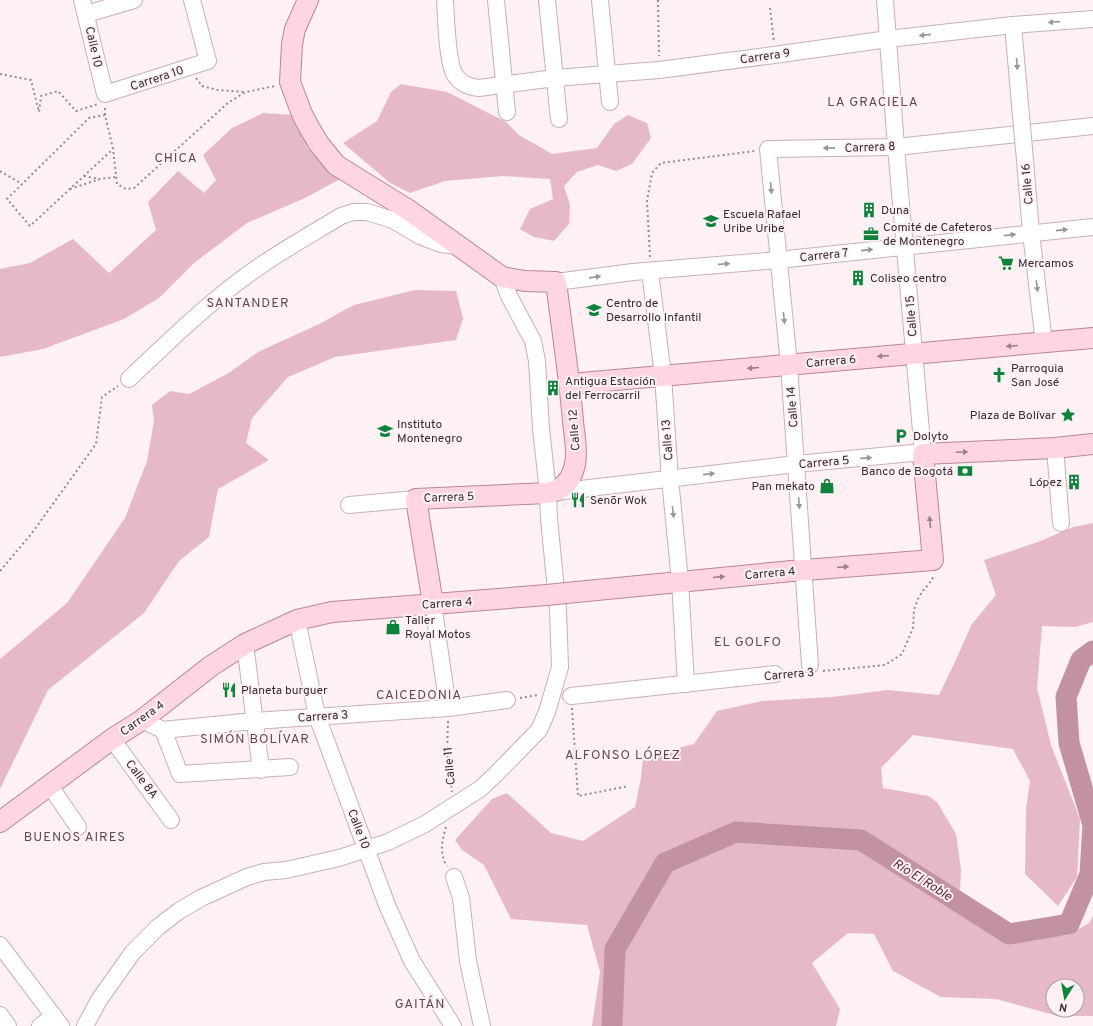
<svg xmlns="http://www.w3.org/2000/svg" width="1093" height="1026" font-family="Overpass,sans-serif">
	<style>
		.green { fill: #e6b9c6; fill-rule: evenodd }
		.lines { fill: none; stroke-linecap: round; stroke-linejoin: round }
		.river { stroke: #c292a0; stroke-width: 21 }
		.minor-casing { stroke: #caafb6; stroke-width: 18 }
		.major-casing { stroke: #b88796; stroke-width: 22 }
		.path { stroke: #968b8e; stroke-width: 2; stroke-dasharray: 2 3; stroke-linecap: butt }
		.minor { stroke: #fff; stroke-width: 16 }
		.major { stroke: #ffd5e2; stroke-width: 20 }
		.minor-bridge-casing { stroke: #caafb6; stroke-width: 18; stroke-linecap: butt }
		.major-bridge-casing { stroke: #b88796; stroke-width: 22; stroke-linecap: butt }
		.minor-bridge { stroke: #fff; stroke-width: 16 }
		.major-bridge { stroke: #ffd5e2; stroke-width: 20 }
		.oneway { fill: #9a9596 }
		.oneway2 { fill: #9a8088 }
		.labels { text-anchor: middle; stroke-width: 4; stroke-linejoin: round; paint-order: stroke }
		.street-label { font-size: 12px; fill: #352b2e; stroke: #fdf1f4 }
		.poi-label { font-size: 12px; fill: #352b2e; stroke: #fdf1f4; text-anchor: start }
		.neighbourhood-label { font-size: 13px; letter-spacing: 1px; fill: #5f484f; stroke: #fdf1f4 }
		.water-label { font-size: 13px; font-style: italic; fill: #62263c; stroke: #fdf1f4 }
	</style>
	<rect width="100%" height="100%" fill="#fdf1f4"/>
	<g class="green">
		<path d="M 401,84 L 447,92 L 506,122 L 519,135 L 552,154 L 597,148 L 614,124 L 628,115 L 647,123 L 651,138 L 632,164 L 616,171 L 598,165 L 577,172 L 564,186 L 570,205 L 569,224 L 554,241 L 534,237 L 520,229 L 530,209 L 553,199 L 550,179 L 503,176 L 445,181 L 410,193 L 390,183 L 343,143 L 377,121 L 391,92 Z"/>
		<path d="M 263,113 L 294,115 L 302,128 L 307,147 L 326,168 L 340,179 L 305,198 L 247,223 L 194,263 L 159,298 L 124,319 L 43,349 L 0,357 L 0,269 L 30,263 L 73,239 L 109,273 L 156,230 L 148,202 L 178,171 L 204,193 L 216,180 L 203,155 L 232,128 Z"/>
		<path d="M 415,290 L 456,291 L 463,318 L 456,340 L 335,357 L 288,377 L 252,418 L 246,443 L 269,460 L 218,489 L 209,537 L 179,561 L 144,613 L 48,690 L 0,789 L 0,659 L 67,603 L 125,518 L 147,461 L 154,421 L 152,405 L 170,391 L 189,394 L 227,374 L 258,352 L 319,324 L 354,305 Z"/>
		<path d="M 1093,523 L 1093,622 L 1075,627 L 1042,626 L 1037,688 L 1051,745 L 1080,819 L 1077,877 L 1058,906 L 1025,874 L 1026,809 L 1030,781 L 1013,749 L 913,735 L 881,768 L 883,788 L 928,796 L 937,802 L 956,834 L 961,870 L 959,911 L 1003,940 L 1069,935 L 1089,923 L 1093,916 L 1093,1016 L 1058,1016 L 996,999 L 941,997 L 893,971 L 874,934 L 848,933 L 812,963 L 840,1009 L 836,1026 L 592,1026 L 600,972 L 587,925 L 511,919 L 484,865 L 462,850 L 455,840 L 492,799 L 507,793 L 551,833 L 583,841 L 635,807 L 641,778 L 643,757 L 694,744 L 717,711 L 762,701 L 832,697 L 888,690 L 939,695 L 953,666 L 972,624 L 996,595 L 984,560 L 1038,542 L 1073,527 ZM 1053,986 L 1077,986 L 1077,1010 L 1053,1010 Z"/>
	</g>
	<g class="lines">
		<path class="river" d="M 612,1026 L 615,949 L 665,863 L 736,832 L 861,840 L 1009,934 L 1069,924 L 1090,874 L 1093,825 L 1069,743 L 1066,697 L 1081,660 L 1093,651"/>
		<g class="minor-casing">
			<g id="minor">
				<path d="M 82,0 L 105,94 L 208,61 L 192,0"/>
				<path d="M 445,0 C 446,16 447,63 455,75 C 460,83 470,87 479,88 L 555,78 L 659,70 L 774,55 L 888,39 L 1013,25 L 1093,19"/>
				<path d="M 496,0 L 507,112"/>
				<path d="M 547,0 L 559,119"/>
				<path d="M 600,0 L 610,102"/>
				<path d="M 86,14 L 134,0"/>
				<path d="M 1013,25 L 1021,116"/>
				<path d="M 1025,160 L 1031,233 L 1044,343"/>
				<path d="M 650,271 L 663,376 L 670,479 L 680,581 L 686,684"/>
				<path d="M 556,282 L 633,272 L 778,260 L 1093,227"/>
				<path d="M 129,379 C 171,339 214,297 263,264 C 288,247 315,232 341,216 L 353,212 L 367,212 L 393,220 L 420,236 L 441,244 L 458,246"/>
				<path d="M 1055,448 L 1061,523"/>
				<path d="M 555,492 L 796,464 L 912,453 L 923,454 L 896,147 L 885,0"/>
				<path d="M 349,505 L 416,499"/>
				<path d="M 433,604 L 448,708"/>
				<path d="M 297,620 L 317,716 L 387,905 L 412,961 L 453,1026"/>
				<path d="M 245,644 L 261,770"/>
				<path d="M 810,665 L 789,365 L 768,149 L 896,147 L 1093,126"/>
				<path d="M 571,696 L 775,674"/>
				<path d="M 142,720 L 163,730 L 254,721 L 448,708 L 507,700"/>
				<path d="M 163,730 L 180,774 L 290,767"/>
				<path d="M 112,739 L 171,820"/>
				<path d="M 50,786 L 78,827"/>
				<path d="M 454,877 L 461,898 L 468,961 L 482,1026"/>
				<path d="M 0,945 L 61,1026"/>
				<path d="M 0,1015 L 8,1026"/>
				<path d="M 40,1026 L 54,1016"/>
				<path d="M 85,1026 L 99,1000 L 133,952 L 158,927 L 179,911 L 201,898 L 247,877 L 264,872 L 286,870 L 339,858 L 388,842 L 425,824 L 480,789 L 495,775 L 539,730 L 547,712 L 560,667 L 558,610 L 549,519 L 548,493 L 541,428 L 537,361 L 533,341 L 509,296 L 502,277"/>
			</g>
		</g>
		<g class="major-casing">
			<g id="major">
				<path d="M 308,0 L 295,29 L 292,44 L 290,82 L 302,114 L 310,129 L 319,144 L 336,165 L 407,209 L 502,277 L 525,281 L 556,282 C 562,329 569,375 573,421 C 574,434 578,451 575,464 C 572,479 564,490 548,493 L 416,499 L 433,604"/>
				<path d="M 570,384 L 1093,338"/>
				<path d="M 566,593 L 792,571 L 933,560 L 923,454 L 1055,448 L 1093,444"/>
				<path d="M 0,822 L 112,739 L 142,720 L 211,666 L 245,644 L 297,620 L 332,612 L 547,595"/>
			</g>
		</g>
		<g class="path">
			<path d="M 658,0 L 659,56"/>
			<path d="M 770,8 L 774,42"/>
			<path d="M 0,74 L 31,80 L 39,112 L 41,96 L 58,91 L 76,111 L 98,104"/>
			<path d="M 196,78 L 202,86 L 218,90 L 245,92"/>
			<path d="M 105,108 L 105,115 L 113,149 L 117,184 L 126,189 L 134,188 L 229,102 L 246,92 L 275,86"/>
			<path d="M 105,115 L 89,118 L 7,199 L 30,226 L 113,149"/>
			<path d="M 0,171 L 22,184"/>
			<path d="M 84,176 L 99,179"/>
			<path d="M 70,189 L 100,179 L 115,177"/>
			<path d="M 650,257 L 647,201 L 652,173 L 661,163 L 755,151"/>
			<path d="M 0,571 L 32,533 L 96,444 L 102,397 L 118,386"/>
			<path d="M 823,671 L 885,665 L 902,654 L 913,628 L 914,610 L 918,599 L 922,592 L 932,580 L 933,576"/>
			<path d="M 789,673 L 800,672"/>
			<path d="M 520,698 L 538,695"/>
			<path d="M 572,708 L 578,796 L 629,786"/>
			<path d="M 448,721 L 447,755 L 452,792"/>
			<path d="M 446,827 C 442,840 439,854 447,866"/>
		</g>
		<use href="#minor" class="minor"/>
		<use href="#major" class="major"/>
		<g class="minor-bridge-casing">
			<path id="minor-bridge" d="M 1021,116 L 1025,160"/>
		</g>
		<g class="major-bridge-casing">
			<path id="major-bridge" d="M 547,595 L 566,593"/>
		</g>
		<use href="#minor-bridge" class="minor-bridge"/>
		<use href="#major-bridge" class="major-bridge"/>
	</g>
	<defs><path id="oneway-solid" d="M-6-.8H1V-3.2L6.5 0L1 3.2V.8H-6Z"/></defs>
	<g class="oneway">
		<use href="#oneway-solid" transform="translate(1054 22) rotate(176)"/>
		<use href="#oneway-solid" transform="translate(925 35) rotate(174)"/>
		<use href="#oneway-solid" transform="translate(1017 64) rotate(85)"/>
		<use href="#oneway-solid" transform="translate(829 148) rotate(179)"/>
		<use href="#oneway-solid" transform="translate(771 188) rotate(85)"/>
		<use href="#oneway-solid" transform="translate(1062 230) rotate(-6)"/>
		<use href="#oneway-solid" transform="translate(1010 235) rotate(-6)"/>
		<use href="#oneway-solid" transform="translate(867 250) rotate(-6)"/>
		<use href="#oneway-solid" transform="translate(724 264) rotate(-5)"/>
		<use href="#oneway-solid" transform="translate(595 277) rotate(-8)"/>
		<use href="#oneway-solid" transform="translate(1037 286) rotate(83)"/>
		<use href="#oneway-solid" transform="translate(784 318) rotate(84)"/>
		<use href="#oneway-solid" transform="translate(866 458) rotate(-5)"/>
		<use href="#oneway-solid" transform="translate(709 474) rotate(-6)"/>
		<use href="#oneway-solid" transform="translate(799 503) rotate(86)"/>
		<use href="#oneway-solid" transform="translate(673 512) rotate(84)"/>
	</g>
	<g class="oneway2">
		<use href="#oneway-solid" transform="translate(1012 346) rotate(175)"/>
		<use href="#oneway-solid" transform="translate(883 356) rotate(175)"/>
		<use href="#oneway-solid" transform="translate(753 368) rotate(175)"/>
		<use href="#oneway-solid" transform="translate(962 452) rotate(-3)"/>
		<use href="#oneway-solid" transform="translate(930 522) rotate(-95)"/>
		<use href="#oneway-solid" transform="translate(843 567) rotate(-4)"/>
		<use href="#oneway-solid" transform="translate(719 577) rotate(-5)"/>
	</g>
	<defs>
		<g id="building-bare" transform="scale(1.2)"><path d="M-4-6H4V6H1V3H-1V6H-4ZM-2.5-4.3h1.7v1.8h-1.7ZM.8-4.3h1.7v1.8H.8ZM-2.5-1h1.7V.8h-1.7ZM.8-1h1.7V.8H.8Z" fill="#0d833b" stroke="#fdf1f4" stroke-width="2.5" paint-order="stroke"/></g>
		<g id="school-bare" transform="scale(1.2)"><path d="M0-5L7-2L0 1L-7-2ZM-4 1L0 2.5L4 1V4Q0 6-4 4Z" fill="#0d833b" stroke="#fdf1f4" stroke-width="2.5" paint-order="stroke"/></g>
		<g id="office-bare" transform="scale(1.2)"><path d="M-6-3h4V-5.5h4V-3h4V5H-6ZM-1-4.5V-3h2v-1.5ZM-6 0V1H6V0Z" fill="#0d833b" stroke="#fdf1f4" stroke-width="2.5" paint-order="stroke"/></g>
		<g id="supermarket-bare" transform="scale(1.2)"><path d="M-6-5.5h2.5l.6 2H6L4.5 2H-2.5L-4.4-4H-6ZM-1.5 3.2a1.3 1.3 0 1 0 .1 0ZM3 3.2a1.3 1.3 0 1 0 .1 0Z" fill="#0d833b" stroke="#fdf1f4" stroke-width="2.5" paint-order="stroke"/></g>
		<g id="church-bare" transform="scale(1.2)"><path d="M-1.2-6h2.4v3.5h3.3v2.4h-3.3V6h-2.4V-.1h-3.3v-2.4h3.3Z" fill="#0d833b" stroke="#fdf1f4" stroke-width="2.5" paint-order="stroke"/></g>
		<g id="sight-bare" transform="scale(1.2)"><path d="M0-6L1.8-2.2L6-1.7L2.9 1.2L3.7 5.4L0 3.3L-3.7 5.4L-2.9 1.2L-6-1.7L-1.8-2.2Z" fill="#0d833b" stroke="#fdf1f4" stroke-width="2.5" paint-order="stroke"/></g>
		<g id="university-bare" transform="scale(1.2)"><path d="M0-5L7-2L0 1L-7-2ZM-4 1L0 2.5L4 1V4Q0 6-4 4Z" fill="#0d833b" stroke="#fdf1f4" stroke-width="2.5" paint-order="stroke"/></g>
		<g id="parking-bare" transform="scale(1.2)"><path d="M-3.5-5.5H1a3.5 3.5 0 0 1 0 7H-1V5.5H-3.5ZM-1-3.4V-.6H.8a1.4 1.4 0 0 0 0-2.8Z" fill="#0d833b" stroke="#fdf1f4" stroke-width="2.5" paint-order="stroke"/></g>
		<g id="bank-bare" transform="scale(1.2)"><path d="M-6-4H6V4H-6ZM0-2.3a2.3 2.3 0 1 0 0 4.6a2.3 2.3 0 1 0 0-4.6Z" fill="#0d833b" stroke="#fdf1f4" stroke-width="2.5" paint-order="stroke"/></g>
		<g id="shop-bare" transform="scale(1.2)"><path d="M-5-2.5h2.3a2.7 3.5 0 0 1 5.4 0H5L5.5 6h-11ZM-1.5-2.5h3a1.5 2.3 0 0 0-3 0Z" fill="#0d833b" stroke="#fdf1f4" stroke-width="2.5" paint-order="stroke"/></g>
		<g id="restaurant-bare" transform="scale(1.2)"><path d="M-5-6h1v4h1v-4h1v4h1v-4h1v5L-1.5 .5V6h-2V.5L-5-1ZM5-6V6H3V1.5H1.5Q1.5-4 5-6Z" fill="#0d833b" stroke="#fdf1f4" stroke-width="2.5" paint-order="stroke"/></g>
	</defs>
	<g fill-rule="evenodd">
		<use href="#building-bare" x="869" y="210"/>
		<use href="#school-bare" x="711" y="221"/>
		<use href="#office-bare" x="871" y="234"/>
		<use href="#supermarket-bare" x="1006" y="263"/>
		<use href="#building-bare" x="858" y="278"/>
		<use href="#school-bare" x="594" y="310"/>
		<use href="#church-bare" x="999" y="375"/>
		<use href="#building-bare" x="553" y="388"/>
		<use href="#sight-bare" x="1068" y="415"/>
		<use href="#university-bare" x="385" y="431"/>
		<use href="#parking-bare" x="901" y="436"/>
		<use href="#bank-bare" x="965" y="471"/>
		<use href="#building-bare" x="1074" y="482"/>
		<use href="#shop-bare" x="827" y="486"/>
		<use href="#restaurant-bare" x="578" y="500"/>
		<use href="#shop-bare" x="393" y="627"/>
		<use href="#restaurant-bare" x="229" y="690"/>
	</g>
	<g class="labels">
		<g class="street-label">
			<text transform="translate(94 47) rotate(77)" y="4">Calle 10</text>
			<text transform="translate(765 56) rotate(-8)" y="4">Carrera 9</text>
			<text transform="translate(157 78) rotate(-18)" y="4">Carrera 10</text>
			<text transform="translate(870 147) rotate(-2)" y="4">Carrera 8</text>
			<text transform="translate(1027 184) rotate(-95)" y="4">Calle 16</text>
			<text transform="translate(824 255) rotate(-6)" y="4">Carrera 7</text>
			<text transform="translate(911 316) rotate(-94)" y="4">Calle 15</text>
			<text transform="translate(831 361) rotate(-5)" y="4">Carrera 6</text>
			<text transform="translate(792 407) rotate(-94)" y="4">Calle 14</text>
			<text transform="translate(574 430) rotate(-94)" y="4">Calle 12</text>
			<text transform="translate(667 440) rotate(-94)" y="4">Calle 13</text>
			<text transform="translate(824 462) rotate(-5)" y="4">Carrera 5</text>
			<text transform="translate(449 497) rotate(-2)" y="4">Carrera 5</text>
			<text transform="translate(770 573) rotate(-5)" y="4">Carrera 4</text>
			<text transform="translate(447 603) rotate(-4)" y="4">Carrera 4</text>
			<text transform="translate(789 674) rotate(-5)" y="4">Carrera 3</text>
			<text transform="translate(323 716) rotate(-4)" y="4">Carrera 3</text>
			<text transform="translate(142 718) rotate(-36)" y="4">Carrera 4</text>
			<text transform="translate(449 766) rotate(-95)" y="4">Calle 11</text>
			<text transform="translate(142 779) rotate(53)" y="4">Calle 8A</text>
			<text transform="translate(359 829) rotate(69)" y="4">Calle 10</text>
		</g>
		<g class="poi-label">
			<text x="881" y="214">Duna</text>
			<text x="723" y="218">Escuela Rafael<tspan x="723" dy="14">Uribe Uribe</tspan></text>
			<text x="883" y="231">Comité de Cafeteros<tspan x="883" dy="14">de Montenegro</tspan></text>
			<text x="1018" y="267">Mercamos</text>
			<text x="870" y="282">Coliseo centro</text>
			<text x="606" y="307">Centro de<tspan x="606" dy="14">Desarrollo Infantil</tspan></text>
			<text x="1011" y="372">Parroquia<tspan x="1011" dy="14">San José</tspan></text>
			<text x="565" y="385">Antigua Estación<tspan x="565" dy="14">del Ferrocarril</tspan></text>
			<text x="1056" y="419" text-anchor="end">Plaza de Bolívar</text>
			<text x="397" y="428">Instituto<tspan x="397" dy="14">Montenegro</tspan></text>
			<text x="913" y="440">Dolyto</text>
			<text x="953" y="475" text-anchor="end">Banco de Bogotá</text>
			<text x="1062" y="486" text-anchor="end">López</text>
			<text x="815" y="490" text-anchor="end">Pan mekato</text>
			<text x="590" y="504">Senõr Wok</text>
			<text x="405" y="624">Taller<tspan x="405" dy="14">Royal Motos</tspan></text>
			<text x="241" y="694">Planeta burguer</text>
		</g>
		<g class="neighbourhood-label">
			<text x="873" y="106">LA GRACIELA</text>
			<text x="176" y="162">CHICA</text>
			<text x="248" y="307">SANTANDER</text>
			<text x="748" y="646">EL GOLFO</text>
			<text x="419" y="699">CAICEDONIA</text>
			<text x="255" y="743">SIMÓN BOLÍVAR</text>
			<text x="623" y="759">ALFONSO LÓPEZ</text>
			<text x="75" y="841">BUENOS AIRES</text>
			<text x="420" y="1008">GAITÁN</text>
		</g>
		<g class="water-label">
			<text transform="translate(923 879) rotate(32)" y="5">Río El Roble</text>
		</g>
	</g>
	<g transform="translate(1065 998) rotate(191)"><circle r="19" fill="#fdf1f4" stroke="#ada2a5"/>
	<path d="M0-3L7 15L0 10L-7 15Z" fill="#0d833b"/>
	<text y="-6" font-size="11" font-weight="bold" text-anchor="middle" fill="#352b2e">N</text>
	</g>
</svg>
